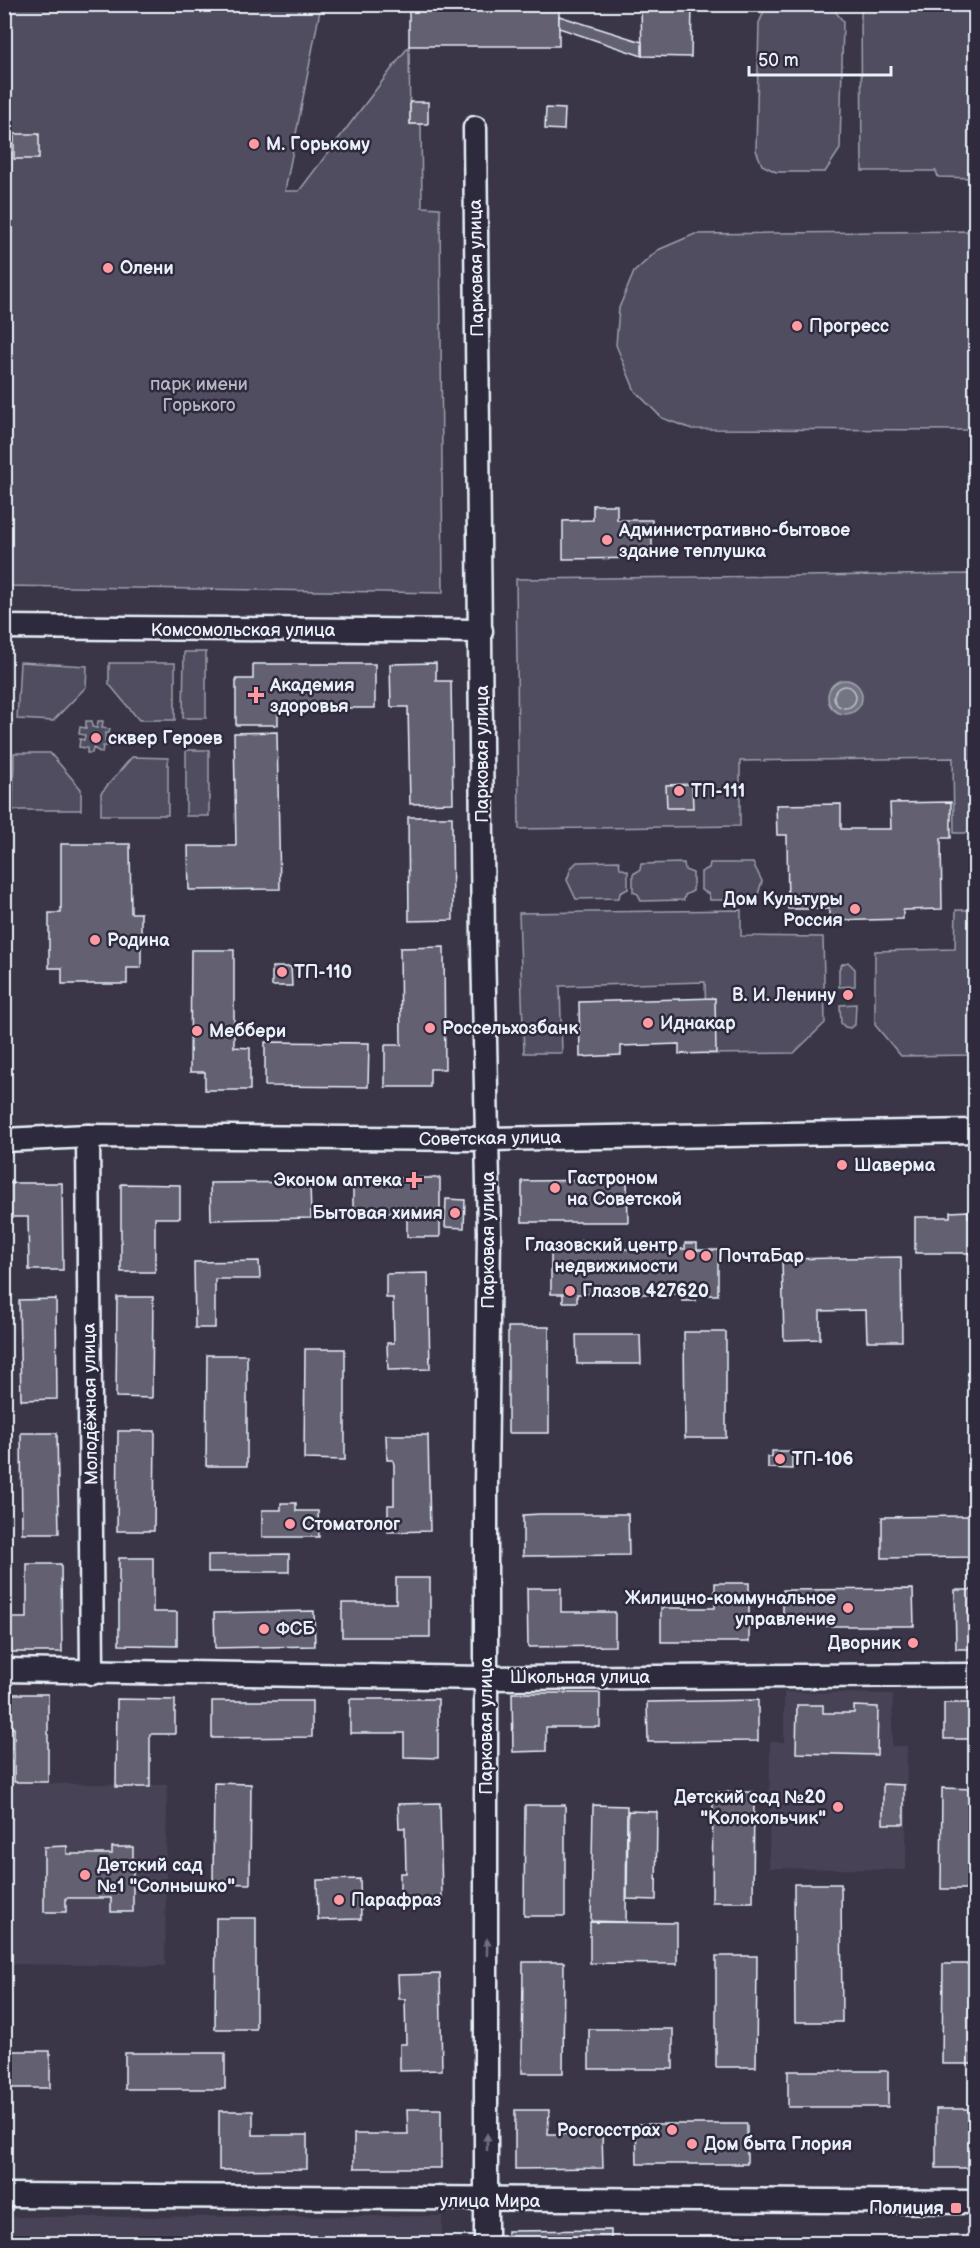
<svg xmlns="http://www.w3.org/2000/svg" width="980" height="2248" font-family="'Balsamiq Sans',sans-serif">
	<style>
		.built { fill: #464354 }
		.green { fill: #504e5f; stroke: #9ca0ac; stroke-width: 1.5 }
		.water { fill: #737482; stroke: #a2a6b1; stroke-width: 1.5 }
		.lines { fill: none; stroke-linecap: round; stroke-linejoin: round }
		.shore { stroke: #b9bfc9; stroke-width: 1.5 }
		.building { fill: #636171; stroke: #e8f1f8; stroke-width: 1.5 }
		.minor-casing { stroke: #e8f1f8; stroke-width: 27 }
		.minor { stroke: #2f2a3d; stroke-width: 22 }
		.oneway { fill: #70707e }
		.poi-dot { fill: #ff9aa2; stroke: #2f2a3d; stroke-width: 2 }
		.labels { text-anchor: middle; stroke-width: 5; stroke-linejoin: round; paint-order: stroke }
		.poi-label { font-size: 18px; font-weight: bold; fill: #e8f1f8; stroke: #2f2a3d; text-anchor: start }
		.street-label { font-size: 18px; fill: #e8f1f8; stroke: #2f2a3d }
		.park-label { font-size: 18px; fill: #b3b8c2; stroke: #2f2a3d }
	</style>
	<rect width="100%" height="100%" fill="#3a3648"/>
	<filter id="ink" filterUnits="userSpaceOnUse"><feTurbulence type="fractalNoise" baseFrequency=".0167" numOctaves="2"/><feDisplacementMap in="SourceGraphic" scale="12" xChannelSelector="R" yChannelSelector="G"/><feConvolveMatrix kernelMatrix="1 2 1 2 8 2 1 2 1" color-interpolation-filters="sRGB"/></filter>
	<g filter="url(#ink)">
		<g class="built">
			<path d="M 784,1692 L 893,1694 L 892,1746 L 907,1746 L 906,1870 L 769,1868 L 770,1742 L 784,1742 Z"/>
			<path d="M 5,1783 L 167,1785 L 165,1966 L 5,1964 Z"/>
			<path d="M 442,2216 L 442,2243 L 5,2243 L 5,2217 Z"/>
		</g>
		<g class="green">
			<path d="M 773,4 L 830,5 L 843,21 L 840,149 L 825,172 L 776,172 L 762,165 L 756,150 L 759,23 L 765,9 Z"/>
			<path d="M 4,5 L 321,5 L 285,191 L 299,191 L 409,46 L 410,124 L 421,124 L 422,207 L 440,208 L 443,593 L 5,586 Z"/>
			<path d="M 861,5 L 975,5 L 975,178 L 938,177 L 936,171 L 862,171 Z"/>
			<path d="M 975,231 L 975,430 L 692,429 L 662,418 L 635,391 L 616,345 L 619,308 L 634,272 L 658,250 L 695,234 Z"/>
			<path d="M 975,574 L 975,833 L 954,833 L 953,758 L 740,761 L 740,826 L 519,829 L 516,579 Z"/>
			<path d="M 184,652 L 206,652 L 206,718 L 183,718 Z"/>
			<path d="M 20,662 L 87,666 L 86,687 L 53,721 L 17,719 Z"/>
			<path d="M 109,663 L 175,663 L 175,720 L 139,720 L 109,684 Z"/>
			<path d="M 86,721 L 92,721 L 92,727 L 97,728 L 98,721 L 103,721 L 102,728 L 110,729 L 109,733 L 105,733 L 105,742 L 109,742 L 108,746 L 103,746 L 102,753 L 93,748 L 92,753 L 87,753 L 87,748 L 79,747 L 80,739 L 84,740 L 85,735 L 79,734 L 80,727 L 86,728 Z"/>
			<rect x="186" y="750" width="23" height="66"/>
			<path d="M 14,753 L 50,753 L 81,789 L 81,810 L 13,810 Z"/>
			<path d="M 132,757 L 168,758 L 168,815 L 101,815 L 101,793 Z"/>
			<path d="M 619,861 L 620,868 L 628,871 L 628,889 L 620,893 L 619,898 L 576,899 L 567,880 L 571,868 L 577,862 Z"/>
			<path d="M 684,863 L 685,870 L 693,873 L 693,891 L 685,895 L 684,900 L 641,901 L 638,894 L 633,892 L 633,874 L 640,870 L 641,864 Z"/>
			<path d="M 710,863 L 753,863 L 762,881 L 758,894 L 752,900 L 710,900 L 709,894 L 701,890 L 701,872 L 709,868 Z"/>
			<path d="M 741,910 L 741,936 L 823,937 L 825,1023 L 794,1053 L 707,1054 L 705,982 L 560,986 L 562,1053 L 524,1053 L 519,913 Z"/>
			<path d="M 956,910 L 975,910 L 975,1055 L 901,1056 L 875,1025 L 875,951 L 955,949 Z"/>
			<path d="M 848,962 L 855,969 L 855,986 L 839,987 L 839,969 L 842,964 Z"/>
			<path d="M 856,1004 L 855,1025 L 850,1028 L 845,1027 L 841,1023 L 840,1005 Z"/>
		</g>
		<circle class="water" cx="845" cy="697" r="17"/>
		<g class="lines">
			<circle class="shore" cx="845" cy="697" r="11"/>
		</g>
		<g class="building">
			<rect x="409" y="4" width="150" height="42"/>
			<path d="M 641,4 L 692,4 L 691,57 L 642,56 Z"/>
			<path d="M 559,16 L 642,42 L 642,56 L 559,28 Z"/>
			<rect x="410" y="102" width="18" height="22"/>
			<path d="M 546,108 L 565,109 L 564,130 L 545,129 Z"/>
			<rect x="14" y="134" width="25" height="25"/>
			<path d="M 593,505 L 617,505 L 617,520 L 652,520 L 652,558 L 563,559 L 563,521 L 593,520 Z"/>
			<path d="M 436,663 L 436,681 L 451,681 L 453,803 L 410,804 L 408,707 L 391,707 L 390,664 Z"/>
			<path d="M 253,664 L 375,664 L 375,708 L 278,708 L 278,725 L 236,725 L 236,679 L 253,679 Z"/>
			<path d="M 277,732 L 280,889 L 189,890 L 188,846 L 236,846 L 234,733 Z"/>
			<path d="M 692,784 L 693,808 L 667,808 L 666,785 Z"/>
			<path d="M 951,802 L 951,838 L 941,838 L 942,909 L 903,910 L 903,919 L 829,921 L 829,909 L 788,909 L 787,835 L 777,835 L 776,805 L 841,804 L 841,829 L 891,829 L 890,803 Z"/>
			<path d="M 408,817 L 452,817 L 453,920 L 409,921 Z"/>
			<path d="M 61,844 L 130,844 L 131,913 L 141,913 L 141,968 L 127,968 L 127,984 L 62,984 L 62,968 L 49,968 L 49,913 L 61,913 Z"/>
			<path d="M 444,947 L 445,1069 L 430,1069 L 430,1087 L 385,1087 L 385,1045 L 401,1045 L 400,948 Z"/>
			<path d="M 191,950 L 234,950 L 234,1047 L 250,1048 L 250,1090 L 205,1090 L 205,1072 L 190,1072 Z"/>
			<path d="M 272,967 L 291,967 L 292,986 L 272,986 Z"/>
			<path d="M 715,998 L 716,1053 L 679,1054 L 679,1044 L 621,1046 L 621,1055 L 580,1057 L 579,1002 Z"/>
			<path d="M 265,1042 L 369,1043 L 368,1087 L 265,1086 Z"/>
			<path d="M 353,1178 L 440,1178 L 440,1237 L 407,1237 L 407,1212 L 353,1212 Z"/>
			<path d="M 627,1180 L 628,1222 L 522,1222 L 522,1181 Z"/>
			<path d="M 310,1182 L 311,1218 L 211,1220 L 210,1183 Z"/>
			<path d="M 4,1183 L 62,1183 L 63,1270 L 29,1270 L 28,1217 L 4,1217 Z"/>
			<path d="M 121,1184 L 180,1185 L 180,1218 L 155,1218 L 155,1272 L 121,1272 Z"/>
			<path d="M 446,1199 L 465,1200 L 464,1228 L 445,1227 Z"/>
			<path d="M 968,1211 L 968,1217 L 976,1217 L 976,1253 L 915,1253 L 915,1217 L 950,1217 L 950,1212 Z"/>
			<path d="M 578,1241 L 617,1241 L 617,1249 L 685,1249 L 685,1243 L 697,1243 L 697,1250 L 718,1250 L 718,1295 L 696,1295 L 696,1301 L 682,1301 L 682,1294 L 577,1294 L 577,1302 L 563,1302 L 563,1294 L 551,1294 L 551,1251 L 578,1251 Z"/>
			<path d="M 901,1257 L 902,1341 L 867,1341 L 866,1310 L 820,1311 L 820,1339 L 784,1340 L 782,1259 Z"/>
			<path d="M 259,1261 L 260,1279 L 215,1279 L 215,1328 L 195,1328 L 194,1262 Z"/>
			<path d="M 428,1273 L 430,1369 L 388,1370 L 387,1343 L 394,1343 L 393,1298 L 386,1298 L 386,1274 Z"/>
			<path d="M 117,1297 L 153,1297 L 152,1398 L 116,1397 Z"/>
			<path d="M 56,1299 L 57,1399 L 21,1400 L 19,1300 Z"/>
			<rect x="508" y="1327" width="41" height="106"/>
			<path d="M 684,1332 L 726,1332 L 726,1438 L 685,1438 Z"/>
			<path d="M 576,1335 L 640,1335 L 641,1364 L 577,1364 Z"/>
			<path d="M 305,1349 L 345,1349 L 345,1460 L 304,1459 Z"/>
			<path d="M 207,1355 L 247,1355 L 247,1466 L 206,1466 Z"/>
			<path d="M 118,1431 L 155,1431 L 154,1531 L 117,1531 Z"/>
			<path d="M 21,1433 L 57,1433 L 59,1533 L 22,1533 Z"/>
			<path d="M 386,1435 L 428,1435 L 430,1531 L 388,1532 L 388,1505 L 394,1505 L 394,1465 L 393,1460 L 387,1460 Z"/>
			<path d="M 772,1451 L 792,1451 L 792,1469 L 768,1468 L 768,1457 L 772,1457 Z"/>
			<path d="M 281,1503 L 296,1503 L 296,1511 L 318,1511 L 319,1537 L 262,1537 L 262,1510 L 281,1510 Z"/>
			<path d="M 540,1514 L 628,1514 L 629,1555 L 523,1556 L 523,1515 Z"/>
			<path d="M 968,1516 L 976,1516 L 976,1557 L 882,1558 L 882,1517 Z"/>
			<path d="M 289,1554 L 289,1572 L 208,1572 L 208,1555 Z"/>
			<path d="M 119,1558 L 153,1558 L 153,1612 L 177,1612 L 177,1646 L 119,1645 Z"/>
			<path d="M 27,1564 L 61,1564 L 62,1652 L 4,1652 L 4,1618 L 27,1618 Z"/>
			<path d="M 396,1578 L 430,1578 L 430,1637 L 342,1637 L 342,1603 L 396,1603 Z"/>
			<path d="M 715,1583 L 749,1583 L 749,1642 L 661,1642 L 661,1608 L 715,1608 Z"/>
			<path d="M 527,1588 L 561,1588 L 561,1612 L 615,1612 L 615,1646 L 528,1647 Z"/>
			<path d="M 913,1589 L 914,1626 L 783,1626 L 783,1590 Z"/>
			<path d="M 955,1590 L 976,1590 L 976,1649 L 956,1649 Z"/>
			<path d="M 314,1611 L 315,1646 L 215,1648 L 214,1613 Z"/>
			<path d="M 512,1693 L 600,1693 L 600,1727 L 546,1727 L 546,1751 L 513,1752 Z"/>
			<path d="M 4,1694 L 48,1694 L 48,1782 L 14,1782 L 14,1728 L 4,1728 Z"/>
			<path d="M 117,1699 L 175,1700 L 175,1734 L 150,1734 L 150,1787 L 116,1787 Z"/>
			<path d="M 350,1699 L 438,1699 L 438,1758 L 404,1757 L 404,1733 L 350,1733 Z"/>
			<path d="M 758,1700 L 758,1741 L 648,1742 L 647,1702 Z"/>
			<path d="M 212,1701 L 312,1701 L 312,1737 L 212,1738 Z"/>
			<rect x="944" y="1703" width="32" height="36"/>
			<path d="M 797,1705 L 823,1705 L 823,1713 L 854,1713 L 854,1706 L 878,1707 L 877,1755 L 796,1753 Z"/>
			<path d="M 214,1783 L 251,1784 L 250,1884 L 213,1883 Z"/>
			<path d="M 883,1784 L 904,1785 L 904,1824 L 883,1824 Z"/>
			<path d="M 942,1788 L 976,1789 L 976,1889 L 941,1889 Z"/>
			<path d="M 713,1792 L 754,1792 L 753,1902 L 712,1902 Z"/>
			<path d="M 440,1803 L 442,1899 L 400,1900 L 400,1873 L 406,1873 L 405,1828 L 399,1828 L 398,1804 Z"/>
			<path d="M 525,1805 L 565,1805 L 565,1916 L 524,1916 Z"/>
			<path d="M 593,1805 L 627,1806 L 626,1922 L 591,1921 Z"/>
			<path d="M 628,1811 L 657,1812 L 656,1900 L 627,1899 Z"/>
			<path d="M 67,1846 L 67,1854 L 112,1854 L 112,1847 L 133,1847 L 133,1912 L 111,1912 L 111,1898 L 66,1898 L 66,1912 L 44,1912 L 44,1847 Z"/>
			<path d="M 360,1879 L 361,1919 L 318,1920 L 317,1880 Z"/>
			<path d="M 794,1884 L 841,1884 L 842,2022 L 795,2022 Z"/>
			<path d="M 216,1918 L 256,1918 L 256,2029 L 215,2029 Z"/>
			<path d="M 590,1922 L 677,1923 L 677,1964 L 590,1963 Z"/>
			<path d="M 716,1956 L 757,1956 L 756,2067 L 716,2067 Z"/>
			<path d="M 523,1962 L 564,1962 L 563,2073 L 522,2073 Z"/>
			<path d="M 943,1964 L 976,1964 L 976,2064 L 942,2064 Z"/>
			<path d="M 440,1974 L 442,2070 L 400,2071 L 400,2044 L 406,2044 L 405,1999 L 399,1999 L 398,1975 Z"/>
			<rect x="589" y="2029" width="84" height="40"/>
			<rect x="4" y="2051" width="46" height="37"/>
			<rect x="125" y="2053" width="100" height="36"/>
			<rect x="788" y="2071" width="100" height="36"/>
			<path d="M 407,2109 L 441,2109 L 441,2168 L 354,2168 L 354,2134 L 408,2134 Z"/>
			<path d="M 936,2109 L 969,2109 L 970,2134 L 976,2134 L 976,2168 L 936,2168 Z"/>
			<path d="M 515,2110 L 549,2110 L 548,2134 L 602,2134 L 603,2168 L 515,2169 Z"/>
			<path d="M 219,2111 L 253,2111 L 253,2135 L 307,2135 L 307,2169 L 219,2170 Z"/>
			<path d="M 636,2124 L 747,2124 L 747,2164 L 637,2164 Z"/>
			<path d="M 611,2230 L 611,2244 L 507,2244 L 507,2231 Z"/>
			<path d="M 911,2238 L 976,2239 L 976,2244 L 911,2244 Z"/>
			<rect x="668" y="2240" width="211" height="4"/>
		</g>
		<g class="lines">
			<g class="minor-casing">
				<g id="minor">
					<path d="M 475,128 L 483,944 L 489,1232 L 486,1490 L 486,2244"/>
					<path d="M 4,627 L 481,631"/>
					<path d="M 88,1136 L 92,1673"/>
					<path d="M 4,1140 L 88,1136 L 488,1139 L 976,1131"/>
					<path d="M 4,1670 L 486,1678 L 976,1675"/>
					<path d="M 4,2195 L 976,2202"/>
				</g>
			</g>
			<use href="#minor" class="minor"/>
		</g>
		<defs><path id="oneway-solid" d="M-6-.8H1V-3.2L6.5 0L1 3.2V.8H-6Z" transform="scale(1.5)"/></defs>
		<g class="oneway">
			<use href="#oneway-solid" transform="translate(487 1947) rotate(-90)"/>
			<use href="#oneway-solid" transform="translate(487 2142) rotate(-90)"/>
		</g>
	</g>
	<g class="poi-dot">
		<circle cx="254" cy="144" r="6"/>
		<circle cx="108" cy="268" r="6"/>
		<circle cx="797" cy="326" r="6"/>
		<circle cx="607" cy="540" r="6"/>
		<path d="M253 686h6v6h6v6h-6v6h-6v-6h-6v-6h6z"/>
		<circle cx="96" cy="738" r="6"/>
		<circle cx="679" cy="791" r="6"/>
		<circle cx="855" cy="909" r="6"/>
		<circle cx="95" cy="940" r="6"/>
		<circle cx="282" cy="972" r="6"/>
		<circle cx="848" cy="995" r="6"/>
		<circle cx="648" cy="1023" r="6"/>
		<circle cx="430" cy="1028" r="6"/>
		<circle cx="197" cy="1031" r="6"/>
		<circle cx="842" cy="1165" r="6"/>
		<path d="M411 1171h6v6h6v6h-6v6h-6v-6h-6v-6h6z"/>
		<circle cx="555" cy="1188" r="6"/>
		<circle cx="455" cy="1213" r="6"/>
		<circle cx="690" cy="1255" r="6"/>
		<circle cx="706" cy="1256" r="6"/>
		<circle cx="570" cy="1291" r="6"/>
		<circle cx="780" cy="1459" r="6"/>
		<circle cx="290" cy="1524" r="6"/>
		<circle cx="848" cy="1608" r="6"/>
		<circle cx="264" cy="1629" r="6"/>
		<circle cx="913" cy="1643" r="6"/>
		<circle cx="838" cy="1807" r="6"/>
		<circle cx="85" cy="1875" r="6"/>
		<circle cx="339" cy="1900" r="6"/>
		<circle cx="672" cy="2130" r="6"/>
		<circle cx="692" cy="2144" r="6"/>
		<rect x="950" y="2202" width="12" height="12" rx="3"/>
	</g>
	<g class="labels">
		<g class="poi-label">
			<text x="266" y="150">М. Горькому</text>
			<text x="120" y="274">Олени</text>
			<text x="809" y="332">Прогресс</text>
			<text x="619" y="536">Административно-бытовое<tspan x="619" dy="21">здание теплушка</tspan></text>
			<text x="270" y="691">Академия<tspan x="270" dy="21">здоровья</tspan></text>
			<text x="108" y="744">сквер Героев</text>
			<text x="691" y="797">ТП-111</text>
			<text x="843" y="905" text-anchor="end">Дом Культуры<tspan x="843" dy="21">Россия</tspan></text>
			<text x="107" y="946">Родина</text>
			<text x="294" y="978">ТП-110</text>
			<text x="836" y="1001" text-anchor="end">В. И. Ленину</text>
			<text x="660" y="1029">Иднакар</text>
			<text x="442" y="1034">Россельхозбанк</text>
			<text x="209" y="1037">Меббери</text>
			<text x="854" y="1171">Шаверма</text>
			<text x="567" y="1184">Гастроном<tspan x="567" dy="21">на Советской</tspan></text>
			<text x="402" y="1186" text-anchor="end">Эконом аптека</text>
			<text x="443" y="1219" text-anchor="end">Бытовая химия</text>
			<text x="678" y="1251" text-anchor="end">Глазовский центр<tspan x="678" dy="21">недвижимости</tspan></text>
			<text x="718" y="1262">ПочтаБар</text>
			<text x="582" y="1297">Глазов 427620</text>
			<text x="792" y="1465">ТП-106</text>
			<text x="302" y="1530">Стоматолог</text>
			<text x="836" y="1604" text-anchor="end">Жилищно-коммунальное<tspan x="836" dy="21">управление</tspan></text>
			<text x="276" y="1635">ФСБ</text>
			<text x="901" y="1649" text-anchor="end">Дворник</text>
			<text x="826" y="1803" text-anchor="end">Детский сад №20<tspan x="826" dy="21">"Колокольчик"</tspan></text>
			<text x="97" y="1871">Детский сад<tspan x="97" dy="21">№1 "Солнышко"</tspan></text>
			<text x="351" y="1906">Парафраз</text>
			<text x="660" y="2136" text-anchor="end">Росгосстрах</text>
			<text x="704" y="2150">Дом быта Глория</text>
			<text x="944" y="2214" text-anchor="end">Полиция</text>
		</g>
		<g class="street-label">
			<text transform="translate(476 268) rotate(-91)" y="6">Парковая улица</text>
			<text x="243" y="636">Комсомольская улица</text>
			<text transform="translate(482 754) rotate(-90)" y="6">Парковая улица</text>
			<text transform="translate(490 1138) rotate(-1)" y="6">Советская улица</text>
			<text transform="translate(488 1240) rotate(-90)" y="6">Парковая улица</text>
			<text transform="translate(90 1404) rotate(-91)" y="6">Молодёжная улица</text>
			<text x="580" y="1683">Школьная улица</text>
			<text transform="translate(486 1726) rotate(-90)" y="6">Парковая улица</text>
			<text x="490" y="2207">улица Мира</text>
		</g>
		<g class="park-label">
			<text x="199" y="390">парк имени<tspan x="199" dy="21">Горького</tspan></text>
		</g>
	</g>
	<rect width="980" height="2248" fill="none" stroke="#2f2a3d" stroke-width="24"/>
	<rect x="12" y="12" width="956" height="2224" fill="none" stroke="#e8f1f8" stroke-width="2" filter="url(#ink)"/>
	<path d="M749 66v9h142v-9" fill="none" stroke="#e8f1f8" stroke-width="3"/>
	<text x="758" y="66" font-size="18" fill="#e8f1f8" stroke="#2f2a3d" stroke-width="4.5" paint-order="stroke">50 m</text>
</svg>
